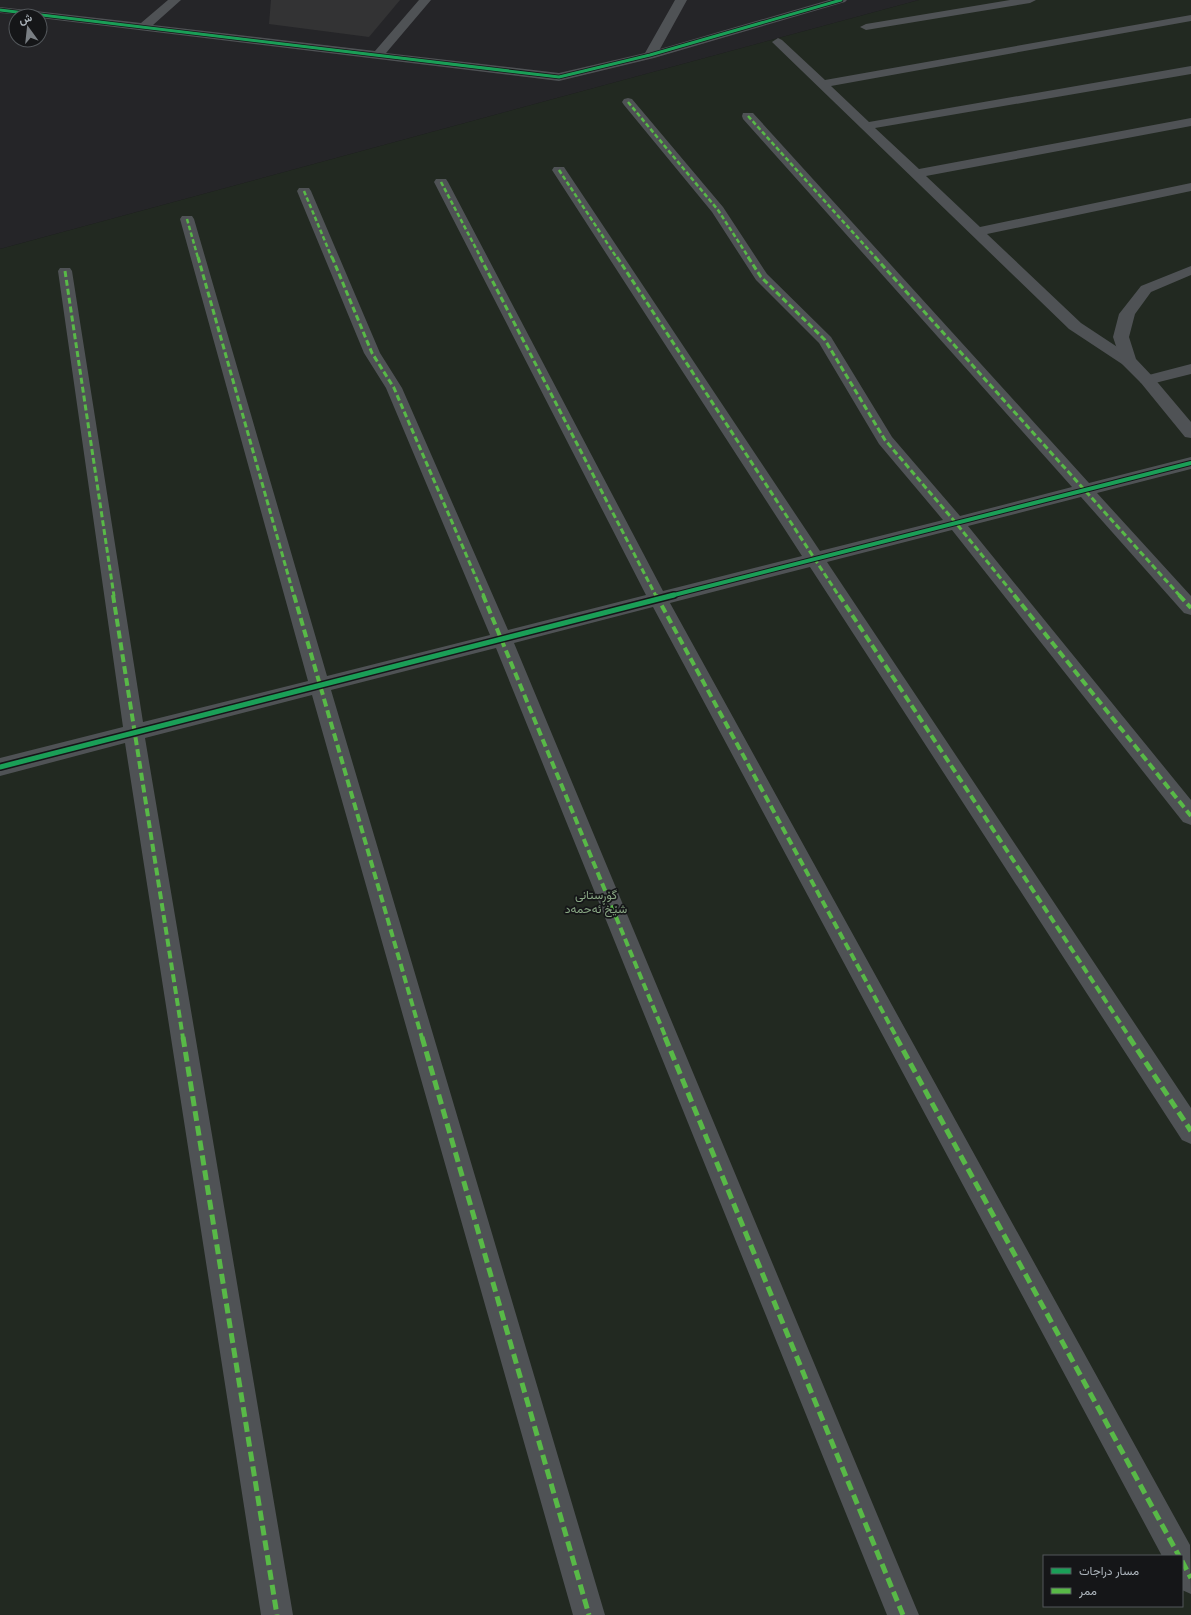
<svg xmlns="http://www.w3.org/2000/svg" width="1191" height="1615" font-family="Figtree,Vazirmatn,sans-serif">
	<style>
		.built { fill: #252528; fill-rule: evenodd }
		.green { fill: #222921; fill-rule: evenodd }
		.building { fill: #333334 }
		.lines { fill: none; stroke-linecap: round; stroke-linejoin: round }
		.lane { fill: #4f5255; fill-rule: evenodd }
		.street { fill: #4f5255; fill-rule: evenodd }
		.quiet-far3 { stroke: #58b947; stroke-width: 2.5; stroke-dasharray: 4.5 2.5; stroke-linecap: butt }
		.quiet-far2 { stroke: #58b947; stroke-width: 3; stroke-dasharray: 6 3; stroke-linecap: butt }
		.quiet-far1 { stroke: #58b947; stroke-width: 4; stroke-dasharray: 8 4; stroke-linecap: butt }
		.quiet { stroke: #58b947; stroke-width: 5; stroke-dasharray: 10 5; stroke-linecap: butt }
		.cycleway-far2-casing { stroke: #151618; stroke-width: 4.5 }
		.cycleway-far1-casing { stroke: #151618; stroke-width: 6 }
		.cycleway-casing { stroke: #151618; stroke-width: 8 }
		.cycleway-far2 { stroke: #1a9f57; stroke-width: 3 }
		.cycleway-far1 { stroke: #1a9f57; stroke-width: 4 }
		.cycleway { stroke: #1a9f57; stroke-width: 5 }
		.labels { text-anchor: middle; stroke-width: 3.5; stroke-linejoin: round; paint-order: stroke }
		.park-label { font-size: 12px; fill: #89a784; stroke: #151618 }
	</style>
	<rect width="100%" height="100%" fill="#1b1b1c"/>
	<path class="built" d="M 0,0 L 919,0 L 0,249 ZM 16,16 L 40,16 L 40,40 L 16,40 Z"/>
	<path class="green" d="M 919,0 L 1191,0 L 1191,1615 L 0,1615 L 0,249 ZM 1044,1556 L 1182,1556 L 1182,1606 L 1044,1606 Z"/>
	<path class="building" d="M 271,0 L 400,0 L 369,37 L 269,24 Z"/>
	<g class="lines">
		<g class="lane">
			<path d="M 1010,0 L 1036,0 L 1030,3 L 866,30 L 860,27 L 866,24 Z"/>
			<path d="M 1191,15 L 1191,21 L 831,86 L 869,122 L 1191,66 L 1191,74 L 875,128 L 919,169 L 1191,118 L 1191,126 L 926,176 L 980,227 L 1191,183 L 1191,191 L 987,234 L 1081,323 L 1134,358 L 1136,361 L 1134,364 L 1128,366 L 1122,364 L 1069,329 L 772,42 L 778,38 L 782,40 L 825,80 Z"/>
			<path d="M 1191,364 L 1191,374 L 1147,385 L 1141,383 L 1139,380 L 1141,377 Z"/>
		</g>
		<g class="street">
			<path d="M 168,0 L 181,0 L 153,25 L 375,51 L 419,0 L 431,0 L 386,53 L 559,73 L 645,53 L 675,0 L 687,0 L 660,49 L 829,0 L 847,0 L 845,2 L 654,58 L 559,81 L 40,18 L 40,16 L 0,13 L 0,7 L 141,23 Z"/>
			<path d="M 628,98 L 632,99 L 723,207 L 767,274 L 831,337 L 892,437 L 960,516 L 1072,487 L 743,119 L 742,116 L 743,113 L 753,113 L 1089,483 L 1191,457 L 1191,469 L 1097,493 L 1191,596 L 1191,615 L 1184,613 L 1081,497 L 968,526 L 1191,800 L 1191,825 L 1183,822 L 952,530 L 827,562 L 1191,1108 L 1191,1144 L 1182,1140 L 810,567 L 670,603 L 1190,1545 L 1191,1594 L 1182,1590 L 1182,1556 L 1162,1556 L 653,607 L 514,643 L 919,1615 L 887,1615 L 496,648 L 331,690 L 605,1615 L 573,1615 L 312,695 L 145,738 L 293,1615 L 261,1615 L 125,743 L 0,776 L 0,758 L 123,727 L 58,271 L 60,268 L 70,268 L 72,271 L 143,722 L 308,681 L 180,219 L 182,216 L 192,216 L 194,219 L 327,676 L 490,635 L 386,388 L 364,353 L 297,191 L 299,188 L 309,188 L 311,191 L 380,353 L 402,388 L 508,630 L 646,595 L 434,182 L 436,179 L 446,179 L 448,182 L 663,591 L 802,556 L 552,170 L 554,167 L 564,167 L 820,551 L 943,520 L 879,444 L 819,343 L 756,280 L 712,212 L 624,105 L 622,102 L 624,99 Z"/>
			<path d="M 1191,266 L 1191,275 L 1151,292 L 1135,314 L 1129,337 L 1136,359 L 1153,377 L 1191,422 L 1191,438 L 1185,437 L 1141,383 L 1122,364 L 1113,337 L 1119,314 L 1141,286 Z"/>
		</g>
		<g class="quiet-far3">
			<path d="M 628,102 L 718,210 L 749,258"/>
			<path d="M 748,116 L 876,258"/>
			<path d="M 559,170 L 617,258"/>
			<path d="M 441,182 L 481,258"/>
			<path d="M 304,191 L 332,258"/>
			<path d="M 187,219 L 198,258"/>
		</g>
		<g class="quiet-far2">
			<path d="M 198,257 L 294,596"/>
			<path d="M 332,257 L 372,353 L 394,388 L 484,596"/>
			<path d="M 480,257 L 656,596"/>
			<path d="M 617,257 L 839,596"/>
			<path d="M 748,257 L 761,277 L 825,340 L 885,440 L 956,523 L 1015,596"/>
			<path d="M 875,257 L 1180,596"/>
			<path d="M 65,271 L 114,596"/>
		</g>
		<g class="quiet-far1">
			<path d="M 113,595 L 183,1038"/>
			<path d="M 294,595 L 422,1038"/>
			<path d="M 483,595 L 666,1038"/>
			<path d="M 656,595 L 897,1038"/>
			<path d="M 839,595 L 1130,1038"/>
			<path d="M 1014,595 L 1191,816"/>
			<path d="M 1179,595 L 1191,608"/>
		</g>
		<g class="quiet">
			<path d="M 183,1037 L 277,1615"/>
			<path d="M 422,1037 L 589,1615"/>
			<path d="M 665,1037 L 903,1615"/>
			<path d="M 896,1037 L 1179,1556"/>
			<path d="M 1129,1037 L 1191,1131"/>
			<path d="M 1182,1561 L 1191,1578"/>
		</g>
		<g class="cycleway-far2-casing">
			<path id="cycleway-far2" d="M 0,10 L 559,77 L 650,55 L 841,0"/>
		</g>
		<g class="cycleway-far1-casing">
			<path id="cycleway-far1" d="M 670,596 L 1191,463"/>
		</g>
		<g class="cycleway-casing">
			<path id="cycleway" d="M 0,767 L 674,595"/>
		</g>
		<use href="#cycleway-far2" class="cycleway-far2"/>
		<use href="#cycleway-far1" class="cycleway-far1"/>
		<use href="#cycleway" class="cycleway"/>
	</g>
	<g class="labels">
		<g class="park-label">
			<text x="596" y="899">گۆڕستانی<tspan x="596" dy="14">شێخ ئەحمەد</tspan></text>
		</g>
	</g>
	<rect x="1043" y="1555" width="140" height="52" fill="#151618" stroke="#52565a"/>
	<rect x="1051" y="1568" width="20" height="6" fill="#1a9f57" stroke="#52565a"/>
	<text x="1079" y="1575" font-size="12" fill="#adb5bc">مسار دراجات</text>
	<rect x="1051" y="1588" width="20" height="6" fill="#58b947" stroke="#52565a"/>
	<text x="1079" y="1595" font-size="12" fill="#adb5bc">ممر</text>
	<g transform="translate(28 28) rotate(345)"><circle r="19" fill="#151618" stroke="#52565a"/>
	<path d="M0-3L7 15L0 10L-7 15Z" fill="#7a7f84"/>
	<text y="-6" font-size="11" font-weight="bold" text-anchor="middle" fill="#adb5bc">ش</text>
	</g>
</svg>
